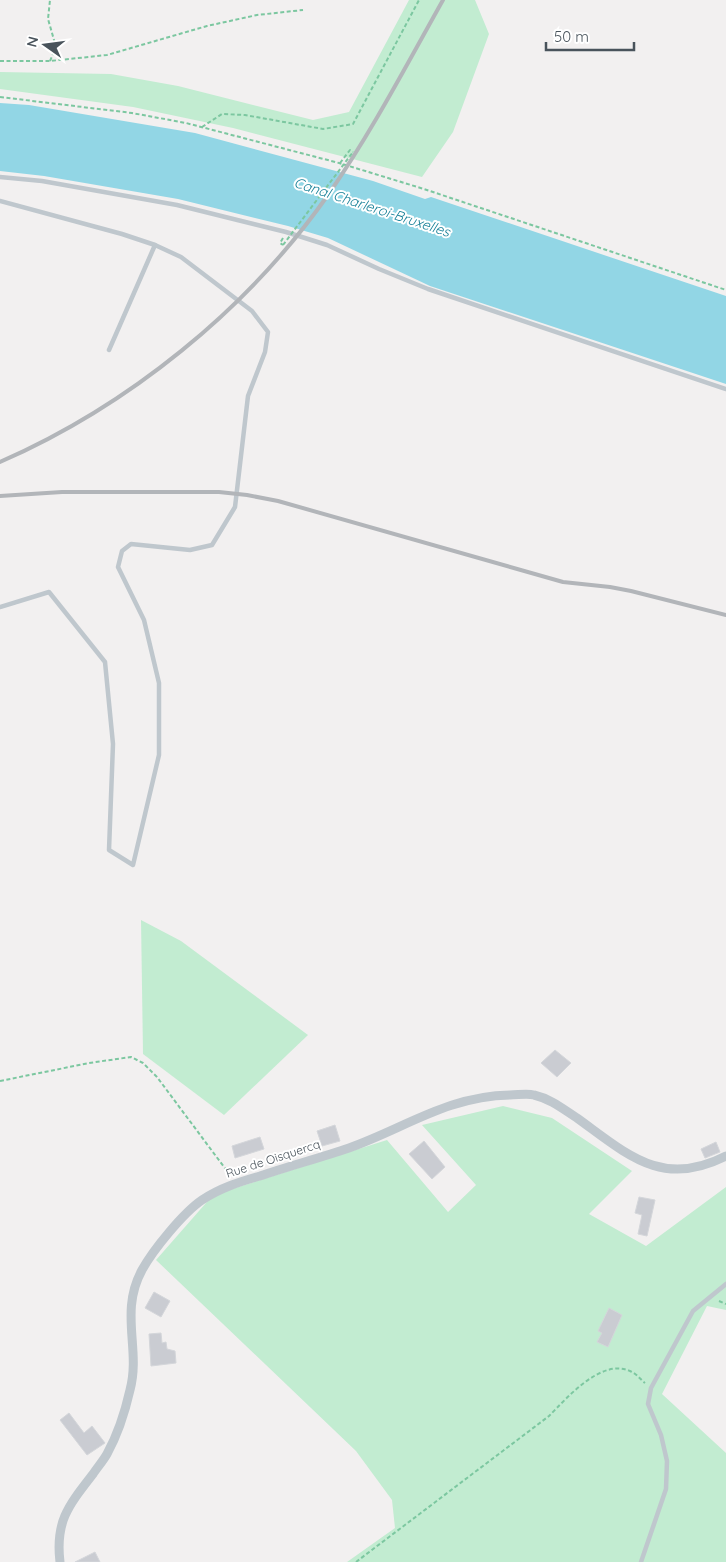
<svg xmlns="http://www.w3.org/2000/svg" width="726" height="1562" font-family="Quicksand,sans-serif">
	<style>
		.green { fill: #c2ecd1 }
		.water { fill: #92d6e5 }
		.building { fill: #caccd2; stroke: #d4d6da }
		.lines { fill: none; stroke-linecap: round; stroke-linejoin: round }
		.path { stroke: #7cc7a0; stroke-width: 2; stroke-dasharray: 4 2.5; stroke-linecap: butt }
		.service { stroke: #bfc7cd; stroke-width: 4.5 }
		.minor { stroke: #bfc7cd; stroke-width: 9 }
		.rail { stroke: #b2b5b9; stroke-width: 4 }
		.path-bridge { stroke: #7cc7a0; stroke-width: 2; stroke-dasharray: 4 2.5; stroke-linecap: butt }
		.labels { text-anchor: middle; stroke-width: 4; stroke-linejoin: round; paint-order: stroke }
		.street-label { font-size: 12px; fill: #49535b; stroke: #fff }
		.water-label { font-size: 14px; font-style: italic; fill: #188198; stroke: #fff }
	</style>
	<rect width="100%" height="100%" fill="#f2f0f0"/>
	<g class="green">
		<path d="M 409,0 L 475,0 L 489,34 L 453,132 L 422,177 L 233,128 L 133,107 L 0,89 L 0,72 L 111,74 L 178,86 L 313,120 L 349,112 Z"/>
		<path d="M 141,920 L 181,941 L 308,1035 L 224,1115 L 143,1054 Z"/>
		<path d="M 503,1106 L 552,1118 L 632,1171 L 589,1214 L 646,1246 L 726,1187 L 726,1310 L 707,1306 L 662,1394 L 726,1453 L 726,1562 L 347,1562 L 395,1528 L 392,1500 L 356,1451 L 156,1260 L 213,1195 L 387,1140 L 448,1212 L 476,1185 L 422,1125 Z"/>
	</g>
	<path class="water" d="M 0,103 L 29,105 L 195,133 L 373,181 L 425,199 L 431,197 L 726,296 L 726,384 L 430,286 L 328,238 L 288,226 L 178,199 L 44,176 L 0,171 Z"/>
	<g class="building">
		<path d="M 555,1050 L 571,1063 L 557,1077 L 541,1063 Z"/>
		<path d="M 335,1125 L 340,1141 L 322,1146 L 317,1131 Z"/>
		<path d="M 260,1137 L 264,1149 L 235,1158 L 232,1146 Z"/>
		<path d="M 424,1141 L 445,1167 L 432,1179 L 409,1154 Z"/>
		<path d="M 716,1142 L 720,1152 L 705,1158 L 701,1149 Z"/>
		<path d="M 639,1197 L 655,1200 L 647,1236 L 638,1234 L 642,1215 L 635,1213 Z"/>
		<path d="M 154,1292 L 170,1301 L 161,1317 L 145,1308 Z"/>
		<path d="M 609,1308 L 622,1315 L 608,1347 L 597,1342 L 602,1333 L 598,1331 Z"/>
		<path d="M 161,1333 L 162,1343 L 166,1342 L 167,1349 L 175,1351 L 176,1363 L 151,1366 L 149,1334 Z"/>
		<path d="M 69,1413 L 84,1433 L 92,1426 L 105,1443 L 87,1455 L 60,1420 Z"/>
		<path d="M 95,1552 L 100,1562 L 75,1562 Z"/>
	</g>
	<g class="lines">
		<g class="path">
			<path d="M 0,61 L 50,61 L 107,55 L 207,26 L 257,15 L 303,10"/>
			<path d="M 50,61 L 56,47 L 48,19 L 50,0"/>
			<path d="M 0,97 L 132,113 L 186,123 L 339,163 L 424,189 L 726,290"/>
			<path d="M 202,127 L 222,114 L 245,115 L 323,129 L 353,124 L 419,0"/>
			<path d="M 340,163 L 350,150 L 353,152"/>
			<path d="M 283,238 L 280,243 L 283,245"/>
			<path d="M 0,1081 L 89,1063 L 131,1057 L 143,1063 L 157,1077 L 230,1175"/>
			<path d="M 719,1301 L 726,1304"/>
			<path d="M 356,1562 L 549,1416 C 567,1398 601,1358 630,1371 C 637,1374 640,1379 645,1383"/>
		</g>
		<g class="service">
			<path d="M 0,177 L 42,181 L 177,205 L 286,232 L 327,245 L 379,269 L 428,289 L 726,389"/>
			<path d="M 0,201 L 122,234 L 155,245 L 181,257 L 252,311 L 268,332 L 265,352 L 248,396 L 235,507 L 212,545 L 190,550 L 131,544 L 122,551 L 118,567 L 144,620 L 159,683 L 159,755 L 133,865 L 109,850 L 113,744 L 105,662 L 49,592 L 0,607"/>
			<path d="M 109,350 L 155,245"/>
			<path d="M 641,1562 L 666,1489 L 667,1461 L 661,1435 L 648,1404 L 651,1388 L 693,1311 L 726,1284"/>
		</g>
		<path class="minor" d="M 60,1562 C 55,1521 69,1505 93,1474 C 97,1468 103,1461 107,1454 C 118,1434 125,1412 130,1390 C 141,1349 119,1312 142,1270 C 153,1250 183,1213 202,1200 C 220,1188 239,1182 260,1176 C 289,1166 320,1158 349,1148 C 405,1128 448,1096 510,1095 C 518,1095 527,1093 534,1095 C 551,1099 563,1109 577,1118 C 627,1154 662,1189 726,1156"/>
		<g class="rail">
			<path d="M 0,462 C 128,406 247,310 328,195 C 371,133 406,66 443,0"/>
			<path d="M 0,496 L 62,492 L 219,492 L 247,495 L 278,501 L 563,582 L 610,587 L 631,591 L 726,615"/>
		</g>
		<path class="path-bridge" d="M 283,245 L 353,152"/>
	</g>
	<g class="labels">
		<g class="street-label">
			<text transform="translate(273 1159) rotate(-18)" y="4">Rue de Oisquercq</text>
		</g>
		<g class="water-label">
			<text transform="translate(372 207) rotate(18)" y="5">Canal Charleroi-Bruxelles</text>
		</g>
	</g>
	<g transform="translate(45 45) rotate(284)" stroke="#ffffff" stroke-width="4" paint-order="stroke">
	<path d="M0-4L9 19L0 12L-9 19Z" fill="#49535b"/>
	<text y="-8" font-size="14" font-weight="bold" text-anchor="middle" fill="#49535b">N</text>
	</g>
	<path d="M546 42v8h88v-8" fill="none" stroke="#49535b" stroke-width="2.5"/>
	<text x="554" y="42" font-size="15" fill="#49535b" stroke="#ffffff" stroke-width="4" paint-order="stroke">50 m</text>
</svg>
